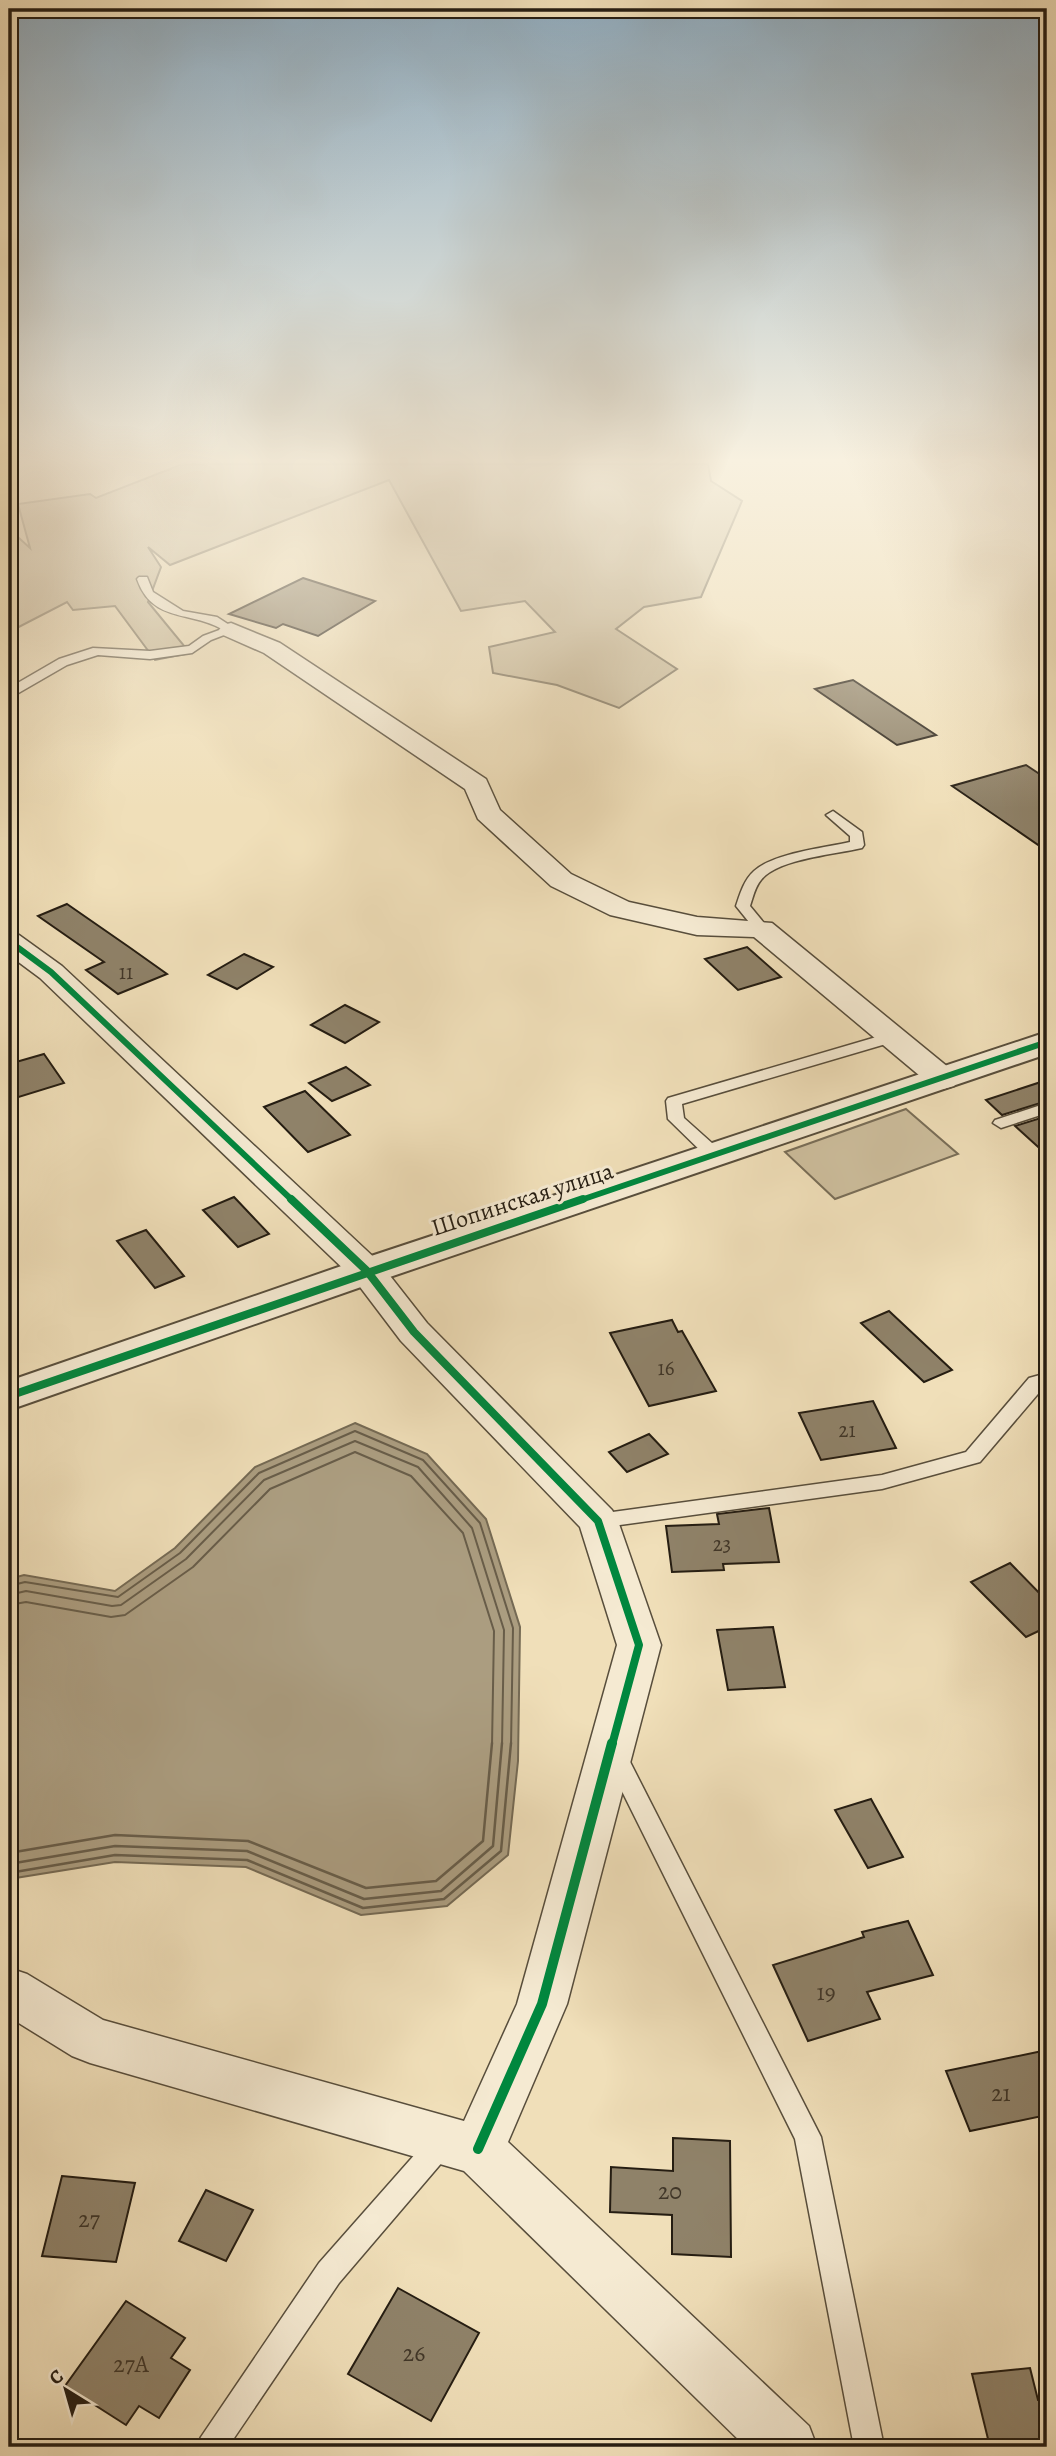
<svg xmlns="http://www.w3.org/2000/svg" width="1056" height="2456" font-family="Alegreya,serif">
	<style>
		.green { fill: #cdbe9d; stroke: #796e58; stroke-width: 2 }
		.water { fill: #ab9d80; stroke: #756a54; stroke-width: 2 }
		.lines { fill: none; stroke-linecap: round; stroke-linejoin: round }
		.shore-far1 { stroke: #685d49; stroke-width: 2 }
		.shore { stroke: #685d49; stroke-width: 2.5 }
		.building { fill: #8f8269; stroke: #251d12; stroke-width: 2 }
		.service-casing { stroke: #584e3c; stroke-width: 3 }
		.minor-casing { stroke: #584e3c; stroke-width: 3 }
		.tertiary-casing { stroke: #584e3c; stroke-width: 4 }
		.service { fill: #f5ead2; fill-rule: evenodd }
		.minor { fill: #f5ead2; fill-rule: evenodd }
		.tertiary { fill: #f5ead2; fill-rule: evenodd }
		.cycleway-far2-casing { stroke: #f5ead2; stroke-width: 10 }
		.cycleway-far1-casing { stroke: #f5ead2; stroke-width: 12 }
		.cycleway-casing { stroke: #f5ead2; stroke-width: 15 }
		.cycleway-far2 { stroke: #00873e; stroke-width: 6 }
		.cycleway-far1 { stroke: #00873e; stroke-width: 8 }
		.cycleway { stroke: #00873e; stroke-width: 10 }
		.labels { text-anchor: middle; stroke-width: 6; stroke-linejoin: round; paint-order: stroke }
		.number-label { font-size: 21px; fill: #403628 }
		.street-label { font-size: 24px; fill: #251d12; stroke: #f5ead2 }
		.near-number-label { font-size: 24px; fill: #403628 }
	</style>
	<rect width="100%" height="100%" fill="#f0dfb9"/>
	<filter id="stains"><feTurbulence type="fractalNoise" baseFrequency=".00286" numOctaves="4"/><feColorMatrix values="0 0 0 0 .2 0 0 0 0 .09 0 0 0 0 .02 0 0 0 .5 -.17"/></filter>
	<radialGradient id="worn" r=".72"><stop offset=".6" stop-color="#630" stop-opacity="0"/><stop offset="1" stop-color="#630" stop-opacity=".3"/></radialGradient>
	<g class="green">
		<path d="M 183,464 L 708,464 L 711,481 L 742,501 L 701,597 L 644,607 L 616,629 L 677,669 L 619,708 L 557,685 L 493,673 L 489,647 L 555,632 L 525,601 L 461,611 L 389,480 L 170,565 L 148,547 L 161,567 L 148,602 L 190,653 L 155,660 L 115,606 L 73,610 L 67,602 L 9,632 L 9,529 L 30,548 L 18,504 L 90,494 L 96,498 Z"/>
		<path d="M 906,1109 L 958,1154 L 835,1199 L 785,1152 Z"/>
	</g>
	<path class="water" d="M 355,1423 L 427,1454 L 486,1519 L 520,1627 L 518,1761 L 508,1855 L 447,1906 L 361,1915 L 246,1867 L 115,1862 L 9,1879 L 9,1579 L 24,1575 L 115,1591 L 175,1548 L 255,1467 Z"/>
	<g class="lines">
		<g class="shore-far1">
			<path d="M 9,1586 L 25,1582 L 118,1597 L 180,1553 L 259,1473 L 355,1431 L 423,1460 L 480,1523 L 513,1628 L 511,1745"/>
			<path d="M 9,1595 L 26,1591 L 112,1606 L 121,1605 L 186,1559 L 264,1480 L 355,1441 L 418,1467 L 472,1528 L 504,1630 L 502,1745"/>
			<path d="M 9,1605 L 26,1602 L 111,1617 L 125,1615 L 193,1567 L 270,1489 L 355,1452 L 411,1476 L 463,1533 L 494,1631 L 492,1745"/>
		</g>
		<g class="shore">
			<path d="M 9,1853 L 115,1835 L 248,1841 L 366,1888 L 436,1881 L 483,1841 L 492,1743"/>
			<path d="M 9,1864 L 115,1846 L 247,1851 L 364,1899 L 441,1891 L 493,1846 L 502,1743"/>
			<path d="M 9,1873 L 115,1855 L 247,1860 L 363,1908 L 444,1899 L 501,1851 L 511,1743"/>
		</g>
	</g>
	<g class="building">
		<path d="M 303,578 L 375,601 L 318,636 L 283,624 L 276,628 L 229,614 Z"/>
		<path d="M 853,680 L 936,735 L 897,745 L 815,689 Z"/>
		<path d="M 1026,765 L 1047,779 L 1047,851 L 952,786 Z"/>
		<path d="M 67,904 L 129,947 L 167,974 L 118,994 L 86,970 L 104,962 L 38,916 Z"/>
		<path d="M 747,947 L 781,977 L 738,990 L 705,959 Z"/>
		<path d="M 244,954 L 273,967 L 237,989 L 208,975 Z"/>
		<path d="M 345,1005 L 379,1022 L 345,1043 L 311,1025 Z"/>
		<path d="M 44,1054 L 64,1083 L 9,1100 L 9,1064 Z"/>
		<path d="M 346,1067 L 370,1085 L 332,1101 L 309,1083 Z"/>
		<path d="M 1047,1080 L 1047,1101 L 1002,1115 L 986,1100 Z"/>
		<path d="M 305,1091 L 350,1135 L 308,1152 L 264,1107 Z"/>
		<path d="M 1047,1116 L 1047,1155 L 1015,1126 Z"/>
		<path d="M 234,1197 L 269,1234 L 238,1247 L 203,1210 Z"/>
		<path d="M 146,1230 L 184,1276 L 155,1288 L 117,1241 Z"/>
		<path d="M 889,1311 L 952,1370 L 924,1382 L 861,1323 Z"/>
		<path d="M 672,1320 L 678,1332 L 682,1331 L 716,1391 L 649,1406 L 610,1333 Z"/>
		<path d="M 873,1401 L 896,1448 L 821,1460 L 799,1413 Z"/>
		<path d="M 649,1434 L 668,1454 L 627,1472 L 609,1452 Z"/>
		<path d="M 769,1508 L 779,1562 L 723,1564 L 724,1570 L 672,1572 L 666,1526 L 719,1524 L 717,1514 Z"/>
		<path d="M 1010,1563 L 1047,1601 L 1047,1627 L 1026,1637 L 971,1582 Z"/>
		<path d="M 773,1627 L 785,1687 L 728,1690 L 717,1630 Z"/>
		<path d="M 871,1799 L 903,1857 L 868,1868 L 835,1810 Z"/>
		<path d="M 908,1921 L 933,1975 L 867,1992 L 880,2019 L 808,2041 L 773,1965 L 864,1937 L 862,1932 Z"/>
		<path d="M 1047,2050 L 1047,2115 L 970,2131 L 946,2071 Z"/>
		<path d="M 673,2138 L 730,2141 L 731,2257 L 672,2254 L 672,2215 L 610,2212 L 611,2167 L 673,2171 Z"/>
		<path d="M 62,2176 L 135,2183 L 116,2262 L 42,2256 Z"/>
		<path d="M 206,2190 L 253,2210 L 226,2261 L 179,2241 Z"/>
		<path d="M 398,2288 L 479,2333 L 431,2421 L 348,2374 Z"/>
		<path d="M 126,2301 L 185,2338 L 171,2358 L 190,2370 L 159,2418 L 139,2406 L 126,2425 L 65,2386 Z"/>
		<path d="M 1030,2368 L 1038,2400 L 1047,2399 L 1047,2447 L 990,2447 L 972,2374 Z"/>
	</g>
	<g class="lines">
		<g class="service-casing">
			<g id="service">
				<path d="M 139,577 L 147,577 L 153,592 L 183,611 L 217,617 L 237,630 L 211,640 L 192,653 L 150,659 L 98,655 L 67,665 L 15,695 L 9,695 L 9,688 L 59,659 L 93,648 L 150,651 L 189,646 L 203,636 L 222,629 C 191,611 152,623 137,579 Z"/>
				<path d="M 833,811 L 862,832 L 864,845 L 862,848 C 837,854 777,859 761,880 C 755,887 753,897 750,906 L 769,929 L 767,932 L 757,932 L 736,906 C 740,894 744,880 754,871 C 774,853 824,848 850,842 L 850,836 L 826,815 Z"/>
				<path d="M 890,1033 L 898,1038 L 896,1041 L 682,1104 L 684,1118 L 722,1152 L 724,1156 L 722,1160 L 710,1160 L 668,1119 L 666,1101 L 668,1098 Z"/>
				<path d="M 1047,1103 L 1047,1113 L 1001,1128 L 993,1123 L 995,1120 Z"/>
				<path d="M 1047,1373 L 1047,1386 L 1043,1388 L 980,1462 L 882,1489 L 598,1528 L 591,1526 L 588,1521 L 591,1516 L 598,1514 L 882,1475 L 966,1452 L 1029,1378 Z"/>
				<path d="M 616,1748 L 624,1750 L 821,2137 L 884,2447 L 854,2447 L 795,2139 L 605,1757 L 608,1750 Z"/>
				<path d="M 441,2131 L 450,2135 L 454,2144 L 450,2153 L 339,2283 L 228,2447 L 196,2447 L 201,2437 L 319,2263 L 432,2135 Z"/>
			</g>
		</g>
		<g class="minor-casing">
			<g id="minor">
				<path d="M 231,623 L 280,643 L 486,779 L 500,810 L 571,874 L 629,902 L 697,917 L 772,923 L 954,1072 L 959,1079 L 954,1086 L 943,1089 L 932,1086 L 754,937 L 697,935 L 610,915 L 551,886 L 478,819 L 465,789 L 264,653 L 223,635 L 219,630 L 223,625 Z"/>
				<path d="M 9,932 L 19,935 L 62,966 L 380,1263 L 427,1323 L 612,1510 L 618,1521 L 661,1645 L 567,2004 L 508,2142 L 809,2426 L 817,2447 L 746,2447 L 464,2171 L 90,2063 L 72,2056 L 9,2017 L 9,1968 L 27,1974 L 103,2020 L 464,2121 L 517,2004 L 617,1645 L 580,1527 L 401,1341 L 354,1279 L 40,978 L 9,955 Z"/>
			</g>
		</g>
		<g class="tertiary-casing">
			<path id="tertiary" d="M 1047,1032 L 1047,1054 L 381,1280 L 9,1410 L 9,1381 L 353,1262 Z"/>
		</g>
		<use href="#service" class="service"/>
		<use href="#minor" class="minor"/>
		<use href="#tertiary" class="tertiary"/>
		<g class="cycleway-far2-casing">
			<g id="cycleway-far2">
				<path d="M 9,941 L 51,972 L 293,1201"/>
				<path d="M 578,1201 L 1047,1042"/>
			</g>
		</g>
		<g class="cycleway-far1-casing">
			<g id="cycleway-far1">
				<path d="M 291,1199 L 367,1271 L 414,1332 L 598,1521 L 639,1645 L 612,1745"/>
				<path d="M 9,1396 L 583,1199"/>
			</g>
		</g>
		<g class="cycleway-casing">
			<path id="cycleway" d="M 478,2149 L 542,2004 L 612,1743"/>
		</g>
		<use href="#cycleway-far2" class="cycleway-far2"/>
		<use href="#cycleway-far1" class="cycleway-far1"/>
		<use href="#cycleway" class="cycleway"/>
	</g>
	<linearGradient id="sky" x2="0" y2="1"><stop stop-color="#8fabbe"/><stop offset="0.57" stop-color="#f8f1e0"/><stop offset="1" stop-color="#f8f1e0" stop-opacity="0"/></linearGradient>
	<rect width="1056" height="808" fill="url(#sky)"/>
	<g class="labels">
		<g class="number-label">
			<text x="126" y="979">11</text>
			<text x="666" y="1375">16</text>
			<text x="847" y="1437">21</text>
			<text x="722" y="1551">23</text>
		</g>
		<g class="street-label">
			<text transform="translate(522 1199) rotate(-18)" y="8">Шопинская улица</text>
		</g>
		<g class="near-number-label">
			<text x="826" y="2000">19</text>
			<text x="1001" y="2101">21</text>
			<text x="670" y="2199">20</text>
			<text x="89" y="2227">27</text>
			<text x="414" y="2361">26</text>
			<text x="131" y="2372">27А</text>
		</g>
	</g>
	<rect width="1056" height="2456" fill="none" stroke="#f0dfb9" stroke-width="35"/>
	<rect x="10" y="10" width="1035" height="2435" fill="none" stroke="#251d12" stroke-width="3.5"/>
	<rect x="18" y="18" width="1021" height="2421" fill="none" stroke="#251d12" stroke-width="2"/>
	<g transform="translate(66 2390) rotate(323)" stroke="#f5ead2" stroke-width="5" paint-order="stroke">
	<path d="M0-5L12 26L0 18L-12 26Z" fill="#251d12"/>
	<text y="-10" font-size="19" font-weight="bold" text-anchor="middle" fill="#251d12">С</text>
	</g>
	<rect width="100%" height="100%" filter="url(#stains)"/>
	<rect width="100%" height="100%" fill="url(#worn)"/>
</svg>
